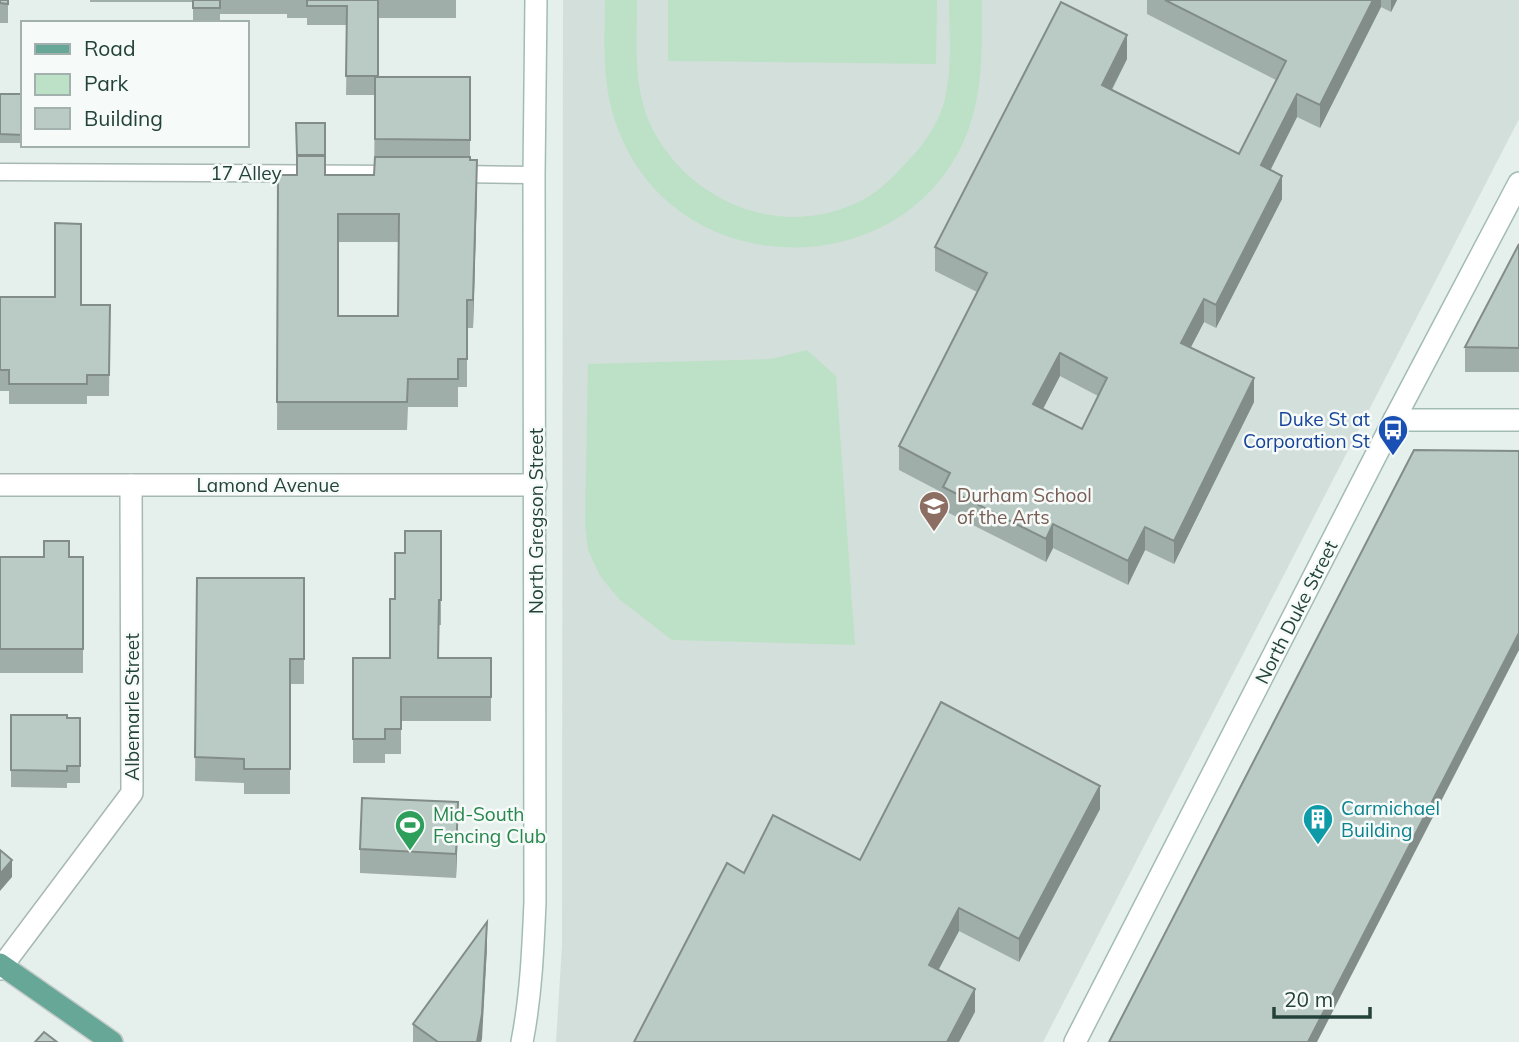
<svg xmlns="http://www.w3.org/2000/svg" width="1519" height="1042" font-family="Mulish,sans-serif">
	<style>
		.built { fill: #d3dfda }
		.green { fill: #bde1c7 }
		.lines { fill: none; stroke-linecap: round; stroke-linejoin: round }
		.lane-casing { stroke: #a7b8b2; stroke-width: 19 }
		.street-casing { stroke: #a7b8b2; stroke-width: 24 }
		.secondary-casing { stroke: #a3bcb3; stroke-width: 24 }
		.primary-casing { stroke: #c1cac8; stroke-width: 24 }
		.lane { stroke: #fff; stroke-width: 16 }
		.street { stroke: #fff; stroke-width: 21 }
		.secondary { stroke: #fff; stroke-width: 21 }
		.primary { stroke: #67a797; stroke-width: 21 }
		.wall { fill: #a0aea9; fill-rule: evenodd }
		.shaded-wall { fill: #828d89 }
		.building { fill: #bacac4; stroke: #828d89; stroke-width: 2; fill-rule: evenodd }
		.labels { text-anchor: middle; stroke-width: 5; stroke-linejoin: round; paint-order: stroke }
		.street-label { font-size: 19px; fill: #23433a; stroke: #f6fbf9 }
		.transit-label { font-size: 19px; fill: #164399; stroke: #f6fbf9; text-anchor: end }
		.education-label { font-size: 19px; fill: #785e54; stroke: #f6fbf9; text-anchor: start }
		.culture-label { font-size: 19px; fill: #0d838f; stroke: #f6fbf9; text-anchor: start }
		.leisure-label { font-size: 19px; fill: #27864d; stroke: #f6fbf9; text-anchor: start }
	</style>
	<rect width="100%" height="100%" fill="#e5efeb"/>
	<path class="built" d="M 563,0 L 1519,0 L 1519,119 L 1043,1042 L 556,1042 L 562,946 Z"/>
	<g class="green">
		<path d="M 605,0 L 637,0 C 637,45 632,89 653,130 C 694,208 793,243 871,195 C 884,186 895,175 906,163 C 922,147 936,127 943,106 C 953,73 949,34 949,0 L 982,0 C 982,55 984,111 954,160 C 883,279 697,276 630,155 C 601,101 604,59 605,0 Z"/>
		<path d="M 668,0 L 937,0 L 936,64 L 668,61 Z"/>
		<path d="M 807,350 L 836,376 L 855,645 L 672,640 L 619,599 L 600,576 L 588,550 L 585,524 L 588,364 L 771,359 Z"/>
	</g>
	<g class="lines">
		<g class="lane-casing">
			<g id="lane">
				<path d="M 0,172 L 393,174"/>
				<path d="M 457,174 L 534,175"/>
			</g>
		</g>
		<g class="street-casing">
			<g id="street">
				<path d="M 0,485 L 536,485"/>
				<path d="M 0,969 L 132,793 L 131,485"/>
			</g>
		</g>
		<g class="secondary-casing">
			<g id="secondary">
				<path d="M 1394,420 L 1519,420"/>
				<path d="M 522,1042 C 531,996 533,949 535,902 L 534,175 L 536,0"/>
				<path d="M 1075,1042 L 1394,420 L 1519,183"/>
			</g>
		</g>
		<g class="primary-casing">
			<path id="primary" d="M 0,964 L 112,1042"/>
		</g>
		<use href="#lane" class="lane"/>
		<use href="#street" class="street"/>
		<use href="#secondary" class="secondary"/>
		<use href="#primary" class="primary"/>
	</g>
	<g class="wall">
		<rect x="0" y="0" width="8" height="23"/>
		<path d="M 90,0 L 456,0 L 456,18 L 378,18 L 378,77 L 470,77 L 470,160 L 477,189 L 473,328 L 467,328 L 467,387 L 458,387 L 458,407 L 408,407 L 407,430 L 277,430 L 278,175 L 297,175 L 296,123 L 325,123 L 325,175 L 374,175 L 375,95 L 346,95 L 347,25 L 307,25 L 307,18 L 287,18 L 287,14 L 220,14 L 220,23 L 193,23 L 193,2 L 90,2 ZM 338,242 L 399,242 L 398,316 L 338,316 Z"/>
		<path d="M 1147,0 L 1397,0 L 1391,12 L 1381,7 L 1320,128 L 1297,117 L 1270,170 L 1282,199 L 1216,328 L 1204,322 L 1191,347 L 1254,402 L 1174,564 L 1145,550 L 1128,585 L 1053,548 L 1046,562 L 943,510 L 943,493 L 899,470 L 899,446 L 977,292 L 935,271 L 935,247 L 1127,59 L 1112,90 L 1239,154 L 1276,80 L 1147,14 ZM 1060,376 L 1098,396 L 1082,429 L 1043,409 Z"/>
		<rect x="0" y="94" width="23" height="49"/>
		<path d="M 88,145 L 145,145 L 145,148 L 88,147 Z"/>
		<path d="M 1519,244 L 1519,372 L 1465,372 L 1465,347 Z"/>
		<path d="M 0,297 L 81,305 L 110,305 L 109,396 L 87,396 L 87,404 L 9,404 L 9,391 L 0,391 Z"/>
		<path d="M 441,531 L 441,625 L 439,625 L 438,658 L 491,658 L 491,721 L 401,721 L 401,754 L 385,754 L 385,763 L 353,763 L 353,658 L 390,658 L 395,599 Z"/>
		<rect x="0" y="557" width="83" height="116"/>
		<path d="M 197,578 L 304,578 L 304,684 L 290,684 L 290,794 L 244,794 L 244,783 L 195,781 Z"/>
		<path d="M 11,715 L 80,718 L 80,783 L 67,783 L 67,788 L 11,787 Z"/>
		<path d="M 1100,809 L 1019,962 L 959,931 L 938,970 L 975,1012 L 744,873 L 860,860 Z"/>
		<path d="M 458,826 L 456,878 L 360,873 L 360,849 Z"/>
		<path d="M 487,947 L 481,1042 L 413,1042 L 413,1024 Z"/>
	</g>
	<g class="shaded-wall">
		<path d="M 1373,0 L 1381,0 L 1381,7 L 1320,128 L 1320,105 Z"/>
		<path d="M 1391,0 L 1397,0 L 1391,12 Z"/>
		<path d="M 1127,35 L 1127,59 L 1102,108 L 1102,85 Z"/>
		<path d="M 1297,94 L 1297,117 L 1261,189 L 1261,165 Z"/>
		<path d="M 477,160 L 477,189 L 473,328 L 473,300 Z"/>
		<path d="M 1282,176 L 1282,199 L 1216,328 L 1216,305 Z"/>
		<path d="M 1204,299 L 1204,322 L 1181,366 L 1181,343 Z"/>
		<path d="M 1060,353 L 1060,376 L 1033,428 L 1033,404 Z"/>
		<path d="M 1254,378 L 1254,402 L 1174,564 L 1174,541 Z"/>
		<path d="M 1053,524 L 1053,548 L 1046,562 L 1046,539 Z"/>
		<path d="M 1145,527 L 1145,550 L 1128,585 L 1128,561 Z"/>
		<path d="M 1519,633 L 1519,650 L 1317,1042 L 1308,1042 Z"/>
		<path d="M 1100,786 L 1100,809 L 1019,962 L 1019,939 Z"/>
		<path d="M 458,802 L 458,826 L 456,878 L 456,854 Z"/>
		<path d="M 12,860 L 12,877 L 0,891 L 0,874 Z"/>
		<path d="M 959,908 L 959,931 L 929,988 L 929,965 Z"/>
		<path d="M 487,922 L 487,947 L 482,1039 L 481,1042 L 477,1042 Z"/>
		<path d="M 975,989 L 975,1012 L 959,1042 L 947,1042 Z"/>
	</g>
	<g class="building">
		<path d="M 0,0 L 8,0 L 8,4 L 0,3 Z"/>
		<rect x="193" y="0" width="27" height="8"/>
		<path d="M 307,0 L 378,0 L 378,76 L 346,76 L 347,6 L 307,6 Z"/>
		<path d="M 1165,0 L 1373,0 L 1320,105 L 1297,94 L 1261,165 L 1282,176 L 1216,305 L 1204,299 L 1181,343 L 1254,378 L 1174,541 L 1145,527 L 1128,561 L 1053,524 L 1046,539 L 943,487 L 950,473 L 899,446 L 987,273 L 935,247 L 1061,2 L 1127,35 L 1102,85 L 1239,154 L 1286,61 ZM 1060,353 L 1107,378 L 1082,429 L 1033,404 Z"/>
		<path d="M 375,77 L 470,77 L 470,140 L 375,139 Z"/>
		<path d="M 0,94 L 23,94 L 23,135 L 0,134 Z"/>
		<path d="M 296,123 L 325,123 L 325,155 L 297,155 Z"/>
		<path d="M 297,156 L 325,156 L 325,175 L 374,175 L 375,157 L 470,157 L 470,160 L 477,160 L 473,300 L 467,300 L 467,359 L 458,359 L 458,379 L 408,379 L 407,402 L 277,402 L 278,175 L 297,175 ZM 338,214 L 399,214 L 398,316 L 338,316 Z"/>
		<path d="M 55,223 L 81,224 L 81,305 L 110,305 L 109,375 L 87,375 L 87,384 L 9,384 L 9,370 L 0,370 L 0,297 L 55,297 Z"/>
		<path d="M 1519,244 L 1519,348 L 1465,347 Z"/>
		<path d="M 1414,450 L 1519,451 L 1519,633 L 1308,1042 L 1109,1042 Z"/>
		<path d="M 405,531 L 441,531 L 441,600 L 439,600 L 438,658 L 491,658 L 491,697 L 401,697 L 401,729 L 385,729 L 385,739 L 353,739 L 353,658 L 390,658 L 390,599 L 395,599 L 395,553 L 405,553 Z"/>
		<path d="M 44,541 L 69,541 L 69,557 L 83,557 L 83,649 L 0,649 L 0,557 L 44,557 Z"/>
		<path d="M 197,578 L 304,578 L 304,659 L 290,659 L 290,769 L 244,769 L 244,759 L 195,757 Z"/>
		<path d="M 941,702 L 1100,786 L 1019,939 L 959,908 L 929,965 L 975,989 L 947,1042 L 634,1042 L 727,863 L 744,873 L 773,815 L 860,860 Z"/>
		<path d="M 11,715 L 67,715 L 67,718 L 80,718 L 80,766 L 67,766 L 67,771 L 11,770 Z"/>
		<path d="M 362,798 L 458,802 L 456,854 L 360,849 Z"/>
		<path d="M 0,850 L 12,860 L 0,874 Z"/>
		<path d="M 487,922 L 482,1014 L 477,1042 L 438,1042 L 413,1024 Z"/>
		<path d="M 44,1032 L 57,1042 L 35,1042 Z"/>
	</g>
	<defs>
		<g id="bus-pin" transform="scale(1.575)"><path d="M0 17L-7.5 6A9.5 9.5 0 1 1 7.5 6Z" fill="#1a4fb4" stroke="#f6fbf9"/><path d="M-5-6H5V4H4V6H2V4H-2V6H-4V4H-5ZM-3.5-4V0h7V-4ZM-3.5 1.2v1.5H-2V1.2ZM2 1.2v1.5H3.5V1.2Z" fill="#fff"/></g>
		<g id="school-pin" transform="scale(1.575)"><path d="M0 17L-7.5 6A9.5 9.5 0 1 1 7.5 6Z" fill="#8d6e63" stroke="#f6fbf9"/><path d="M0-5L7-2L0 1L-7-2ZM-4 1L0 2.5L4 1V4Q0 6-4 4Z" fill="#fff"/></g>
		<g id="building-pin" transform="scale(1.575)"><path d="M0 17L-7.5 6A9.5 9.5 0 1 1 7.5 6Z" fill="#0f9aa8" stroke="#f6fbf9"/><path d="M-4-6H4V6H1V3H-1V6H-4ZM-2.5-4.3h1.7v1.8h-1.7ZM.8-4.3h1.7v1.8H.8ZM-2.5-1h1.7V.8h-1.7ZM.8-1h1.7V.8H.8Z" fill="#fff"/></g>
		<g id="stadium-pin" transform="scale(1.575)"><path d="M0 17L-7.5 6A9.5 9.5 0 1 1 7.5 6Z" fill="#2e9e5b" stroke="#f6fbf9"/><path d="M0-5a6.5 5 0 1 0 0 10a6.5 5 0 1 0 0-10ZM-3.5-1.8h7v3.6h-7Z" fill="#fff"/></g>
	</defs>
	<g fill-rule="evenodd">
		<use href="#bus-pin" x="1393" y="430"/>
		<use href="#school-pin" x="934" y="506"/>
		<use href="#building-pin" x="1318" y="819"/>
		<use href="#stadium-pin" x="410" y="825"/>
	</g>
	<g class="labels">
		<g class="street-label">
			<text x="246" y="180">17 Alley</text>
			<text x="268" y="492">Lamond Avenue</text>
			<text transform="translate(536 521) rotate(-90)" y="7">North Gregson Street</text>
			<text transform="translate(1296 612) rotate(-63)" y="7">North Duke Street</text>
			<text transform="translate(132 707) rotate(-90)" y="7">Albemarle Street</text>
		</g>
		<g class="transit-label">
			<text x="1370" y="426">Duke St at<tspan x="1370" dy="22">Corporation St</tspan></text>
		</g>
		<g class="education-label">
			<text x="957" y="502">Durham School<tspan x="957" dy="22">of the Arts</tspan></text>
		</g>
		<g class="culture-label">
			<text x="1341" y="815">Carmichael<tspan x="1341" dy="22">Building</tspan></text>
		</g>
		<g class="leisure-label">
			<text x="433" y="821">Mid-South<tspan x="433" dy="22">Fencing Club</tspan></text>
		</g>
	</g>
	<rect x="21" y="21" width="228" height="126" fill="#f6fbf9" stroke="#a2b1ad" stroke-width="2"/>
	<rect x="35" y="44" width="35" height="10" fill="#67a797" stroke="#a2b1ad" stroke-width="2"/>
	<text x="84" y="56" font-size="21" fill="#23433a">Road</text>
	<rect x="35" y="74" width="35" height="21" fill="#bde1c7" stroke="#a2b1ad" stroke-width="2"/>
	<text x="84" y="91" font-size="21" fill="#23433a">Park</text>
	<rect x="35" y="108" width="35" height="21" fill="#bacac4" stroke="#a2b1ad" stroke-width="2"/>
	<text x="84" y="126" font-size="21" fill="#23433a">Building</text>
	<path d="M1274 1007v10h96v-10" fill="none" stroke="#23433a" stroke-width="3.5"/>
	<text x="1284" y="1007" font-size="21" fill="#23433a" stroke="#f6fbf9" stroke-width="5" paint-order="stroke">20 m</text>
</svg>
